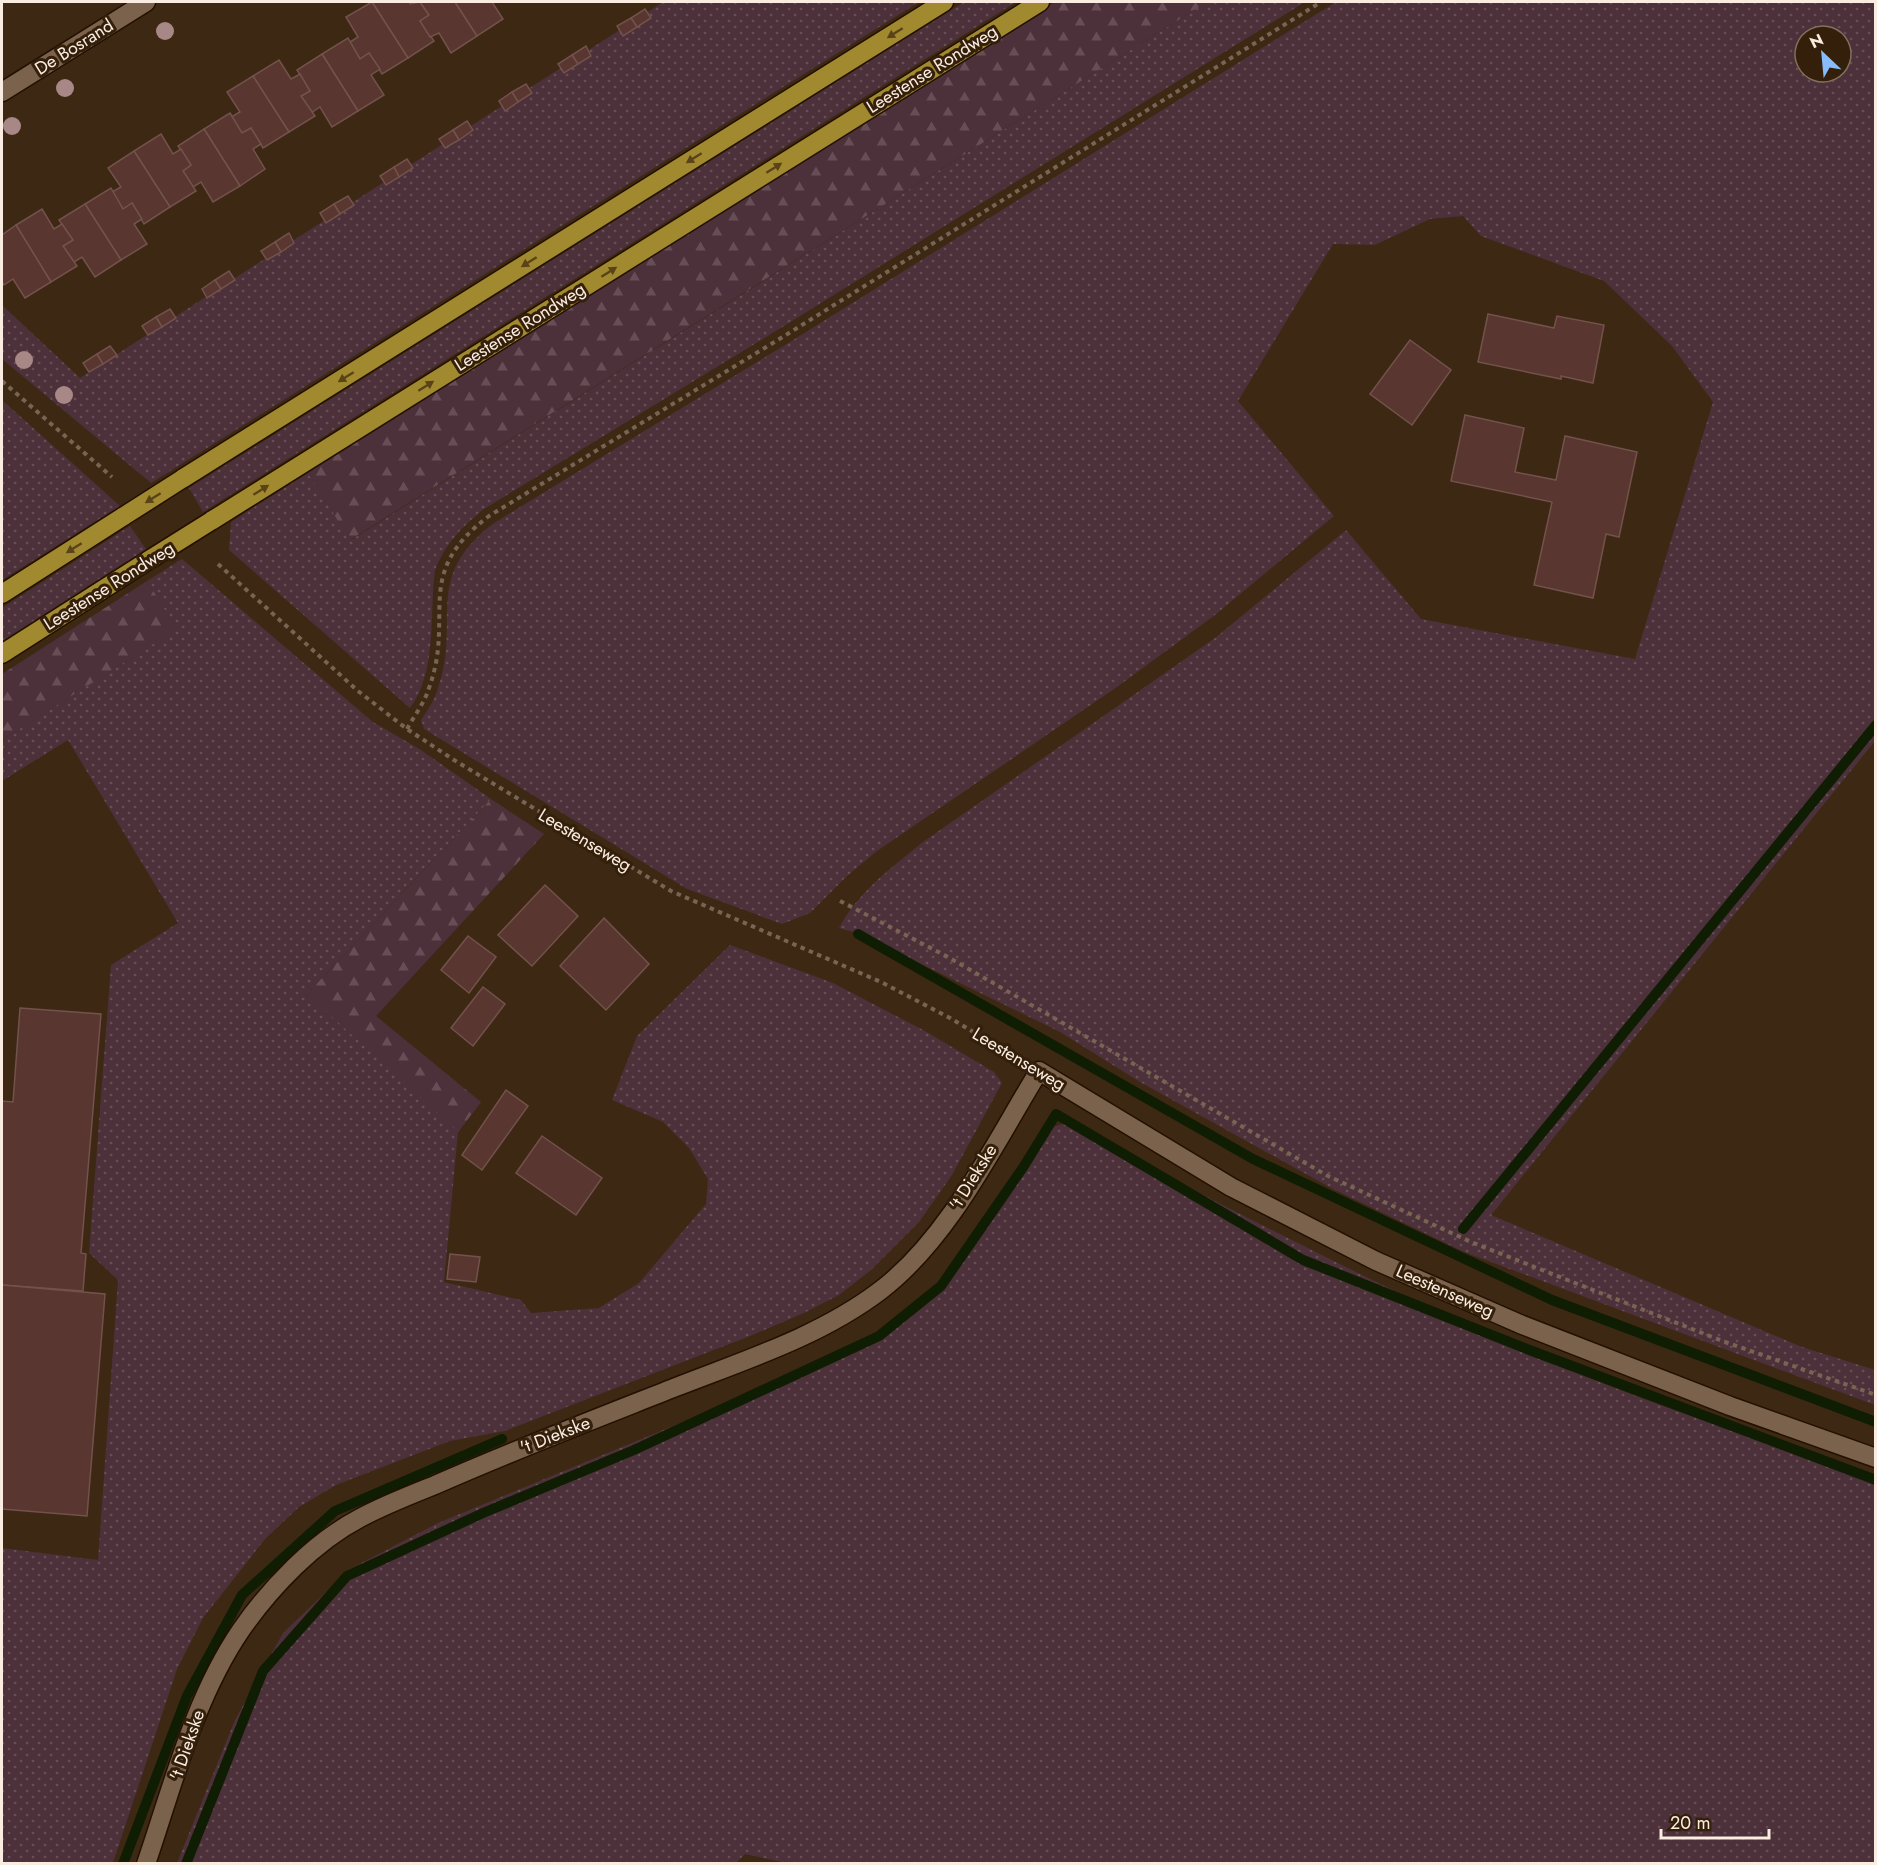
<svg xmlns="http://www.w3.org/2000/svg" width="1877" height="1865" font-family="Jost,sans-serif">
	<style>
		.grass { fill: url(#grass-dots); fill-rule: evenodd }
		.forest { fill: url(#forest-firs) }
		.lines { fill: none; stroke-linecap: round; stroke-linejoin: round }
		.stream { stroke: #0f1d02; stroke-width: 10 }
		.building { fill: #593630; stroke: #73524c; stroke-width: 1.5 }
		.minor-casing { stroke: #231000; stroke-width: 21 }
		.primary-casing { stroke: #231000; stroke-width: 21 }
		.path { stroke: #776453; stroke-width: 4; stroke-dasharray: 4.5 4.5; stroke-linecap: butt }
		.minor { stroke: #7a624c; stroke-width: 18 }
		.primary { stroke: #a1892f; stroke-width: 18 }
		.primary-bridge-casing { stroke: #231000; stroke-width: 21; stroke-linecap: butt }
		.primary-bridge { stroke: #a1892f; stroke-width: 18 }
		.tree { fill: #a88886 }
		.oneway { fill: #5a4417 }
		.labels { text-anchor: middle; stroke-width: 6; stroke-linejoin: round; paint-order: stroke }
		.street-label { font-size: 18px; fill: #faece0; stroke: #331f0a }
	</style>
	<defs>
		<pattern id="grass-dots" width="8" height="8" patternUnits="userSpaceOnUse" patternTransform="scale(1.5)"><rect width="8" height="8" fill="#4c303a"/><path d="M2 2h.1M6 6h.1" fill="none" stroke="#674e56" stroke-width="1.8" stroke-linecap="round"/></pattern>
		<pattern id="forest-firs" width="22" height="20" patternUnits="userSpaceOnUse" patternTransform="scale(1.5)"><rect width="22" height="20" fill="#4c303a"/><path d="M5 1l3.5 6h-7zM16 11l3.5 6h-7z" fill="#674e56"/></pattern>
	</defs>
	<rect width="100%" height="100%" fill="#3d2814"/>
	<g class="grass">
		<path d="M 663,2 L 919,2 L 151,483 L 2,359 L 2,305 L 80,378 Z"/>
		<path d="M 964,2 L 1016,2 L 203,512 L 189,488 Z"/>
		<path d="M 1207,2 L 1305,2 L 776,331 L 484,509 C 462,527 446,543 435,570 C 429,614 438,670 410,708 L 229,550 L 231,522 L 308,473 L 351,540 Z"/>
		<path d="M 1336,2 L 1875,2 L 1875,741 L 1491,1215 L 1802,1347 L 1875,1370 L 1875,1405 L 1464,1252 L 1333,1189 L 1140,1082 L 1060,1032 L 860,934 L 839,928 C 859,891 891,868 923,842 L 1215,638 L 1346,530 L 1421,619 L 1635,659 L 1713,402 L 1672,346 L 1604,281 L 1481,236 L 1463,216 L 1430,219 L 1375,245 L 1333,244 L 1238,401 L 1334,516 L 1215,615 L 1117,687 L 877,851 L 847,876 L 810,913 L 782,924 L 687,889 L 424,729 L 421,720 C 427,711 434,701 437,691 C 463,620 420,579 494,523 L 785,345 ZM 1805,36 L 1841,36 L 1841,72 L 1805,72 Z"/>
		<path d="M 2,400 L 120,506 L 2,580 Z"/>
		<path d="M 130,526 L 146,549 L 2,641 L 2,608 Z"/>
		<path d="M 182,559 L 373,722 L 421,750 L 491,799 L 307,994 L 481,1102 L 458,1132 L 444,1282 L 521,1300 L 531,1313 L 599,1308 L 639,1283 L 706,1204 L 708,1179 L 689,1148 L 663,1122 L 612,1100 L 637,1036 L 730,945 L 833,983 L 925,1031 L 994,1072 L 1002,1083 L 952,1175 L 919,1222 L 871,1270 L 839,1295 L 804,1313 L 750,1336 L 505,1431 L 450,1441 L 336,1485 L 299,1507 L 265,1539 L 203,1618 L 177,1669 L 113,1863 L 2,1863 L 2,1548 L 98,1560 L 118,1280 L 89,1253 L 111,965 L 178,923 L 68,740 L 2,781 L 2,740 L 176,629 L 147,581 Z"/>
		<path d="M 1066,1123 C 1228,1208 1390,1294 1559,1365 C 1661,1409 1769,1442 1875,1476 L 1875,1863 L 791,1864 L 745,1854 L 735,1864 L 177,1863 L 235,1720 L 283,1633 L 350,1569 L 438,1523 L 850,1353 L 907,1315 L 969,1248 L 1020,1174 L 1043,1130 Z"/>
	</g>
	<g class="forest">
		<path d="M 1055,2 L 1207,2 L 350,540 L 308,473 Z"/>
		<path d="M 147,581 L 177,629 L 2,740 L 2,674 Z"/>
		<path d="M 491,799 L 544,834 L 376,1016 L 481,1102 L 458,1132 L 307,994 Z"/>
	</g>
	<g class="lines">
		<g class="stream">
			<path d="M 858,934 L 1253,1159 L 1552,1300 L 1876,1422"/>
			<path d="M 1463,1229 L 1876,725"/>
			<path d="M 123,1864 L 187,1696 L 242,1595 L 335,1511 L 502,1439"/>
			<path d="M 186,1864 L 263,1671 L 347,1576 L 483,1513 L 634,1450 L 879,1336 L 941,1286 L 1024,1166 L 1056,1114 L 1303,1260 L 1532,1351 L 1876,1480"/>
		</g>
	</g>
	<g class="building">
		<path d="M 372,2 L 409,2 L 410,4 L 420,2 L 429,15 L 420,21 L 434,41 L 408,58 Z"/>
		<path d="M 372,2 L 408,58 L 382,74 L 369,53 L 360,59 L 350,42 L 358,37 L 346,17 Z"/>
		<path d="M 420,2 L 455,2 L 477,36 L 451,53 L 439,33 L 430,37 L 420,21 L 429,15 Z"/>
		<path d="M 455,2 L 492,2 L 503,19 L 477,36 Z"/>
		<path d="M 645,9 L 651,18 L 637,27 L 631,18 Z"/>
		<path d="M 631,18 L 637,27 L 623,36 L 617,26 Z"/>
		<path d="M 348,38 L 360,59 L 369,53 L 380,69 L 371,75 L 384,95 L 358,111 L 322,54 Z"/>
		<path d="M 586,46 L 591,56 L 578,64 L 572,55 Z"/>
		<path d="M 322,54 L 358,111 L 332,127 L 320,107 L 311,113 L 301,96 L 310,91 L 297,70 Z"/>
		<path d="M 572,55 L 578,64 L 564,73 L 558,64 Z"/>
		<path d="M 279,60 L 291,79 L 300,74 L 310,91 L 301,96 L 315,116 L 289,132 L 253,76 Z"/>
		<path d="M 253,76 L 289,132 L 263,148 L 251,128 L 242,133 L 231,117 L 240,112 L 227,92 Z"/>
		<path d="M 526,84 L 532,93 L 518,102 L 512,92 Z"/>
		<path d="M 512,92 L 518,102 L 505,111 L 499,101 Z"/>
		<path d="M 230,113 L 242,133 L 251,128 L 261,144 L 253,149 L 265,169 L 240,186 L 204,129 Z"/>
		<path d="M 467,121 L 473,130 L 459,140 L 453,130 Z"/>
		<path d="M 204,129 L 240,186 L 213,202 L 201,182 L 193,187 L 183,171 L 191,165 L 178,146 Z"/>
		<path d="M 453,130 L 459,140 L 445,148 L 439,139 Z"/>
		<path d="M 161,134 L 173,154 L 181,149 L 191,165 L 183,171 L 196,191 L 170,207 L 134,151 Z"/>
		<path d="M 134,151 L 170,207 L 144,224 L 132,203 L 123,209 L 112,192 L 121,187 L 108,168 Z"/>
		<path d="M 407,159 L 413,168 L 399,177 L 394,167 Z"/>
		<path d="M 394,167 L 399,177 L 386,185 L 380,176 Z"/>
		<path d="M 111,188 L 123,209 L 132,203 L 142,219 L 134,224 L 147,244 L 121,260 L 85,204 Z"/>
		<path d="M 348,196 L 354,205 L 340,214 L 334,204 Z"/>
		<path d="M 85,204 L 121,260 L 95,277 L 82,257 L 74,262 L 63,246 L 73,240 L 59,220 Z"/>
		<path d="M 334,204 L 340,214 L 326,223 L 320,213 Z"/>
		<path d="M 42,209 L 54,229 L 62,224 L 73,240 L 63,246 L 77,266 L 51,282 L 16,225 Z"/>
		<path d="M 16,225 L 51,282 L 25,298 L 13,279 L 4,285 L 2,281 L 2,235 Z"/>
		<path d="M 289,233 L 294,243 L 281,252 L 275,242 Z"/>
		<path d="M 275,242 L 281,252 L 267,260 L 261,251 Z"/>
		<path d="M 229,271 L 235,280 L 221,289 L 215,280 Z"/>
		<path d="M 215,280 L 221,289 L 207,298 L 202,289 Z"/>
		<path d="M 170,309 L 176,318 L 162,327 L 156,317 Z"/>
		<path d="M 1488,314 L 1554,328 L 1557,316 L 1604,325 L 1593,383 L 1561,376 L 1561,379 L 1478,362 Z"/>
		<path d="M 156,317 L 162,327 L 148,335 L 142,326 Z"/>
		<path d="M 1410,340 L 1451,370 L 1412,425 L 1370,394 Z"/>
		<path d="M 110,346 L 117,355 L 103,364 L 97,354 Z"/>
		<path d="M 97,354 L 103,364 L 89,372 L 83,363 Z"/>
		<path d="M 1465,415 L 1524,428 L 1515,472 L 1556,480 L 1565,436 L 1637,452 L 1619,537 L 1606,534 L 1593,598 L 1534,585 L 1552,502 L 1451,481 Z"/>
		<path d="M 545,885 L 578,916 L 532,966 L 498,935 Z"/>
		<path d="M 604,918 L 649,964 L 606,1010 L 560,966 Z"/>
		<path d="M 468,936 L 496,957 L 469,993 L 441,970 Z"/>
		<path d="M 483,987 L 505,1004 L 473,1046 L 451,1028 Z"/>
		<path d="M 20,1008 L 101,1014 L 81,1253 L 86,1254 L 83,1291 L 2,1285 L 2,1101 L 13,1102 Z"/>
		<path d="M 506,1090 L 528,1106 L 482,1170 L 462,1155 Z"/>
		<path d="M 542,1136 L 602,1178 L 576,1215 L 516,1173 Z"/>
		<path d="M 450,1254 L 480,1257 L 476,1282 L 447,1279 Z"/>
		<path d="M 2,1285 L 105,1294 L 87,1516 L 2,1509 Z"/>
	</g>
	<g class="lines">
		<g class="minor-casing">
			<g id="minor">
				<path d="M 2,92 L 146,2"/>
				<path d="M 146,1864 C 173,1785 194,1699 241,1630 C 271,1587 314,1542 360,1518 C 384,1505 410,1495 435,1485 C 514,1450 595,1419 676,1387 C 745,1360 821,1336 881,1290 C 950,1237 994,1144 1039,1071 L 1231,1187 L 1376,1261 L 1520,1324 L 1730,1406 L 1876,1458"/>
			</g>
		</g>
		<g class="primary-casing">
			<g id="primary">
				<path d="M 182,479 L 944,2"/>
				<path d="M 211,521 L 1040,2"/>
				<path d="M 2,594 L 124,516"/>
				<path d="M 2,654 L 152,558"/>
			</g>
		</g>
		<g class="path">
			<path d="M 2,381 L 112,477"/>
			<path d="M 218,564 L 358,691 L 407,729 L 454,760 L 671,891 L 881,982 L 950,1018 L 1015,1057"/>
			<path d="M 407,729 C 414,716 425,702 429,688 C 456,614 411,575 489,516 L 781,338 L 1321,2"/>
			<path d="M 840,901 L 948,957 L 1328,1176 L 1471,1242 L 1725,1342 L 1876,1395"/>
		</g>
		<use href="#minor" class="minor"/>
		<use href="#primary" class="primary"/>
		<g class="primary-bridge-casing">
			<g id="primary-bridge">
				<path d="M 124,516 L 182,479"/>
				<path d="M 152,558 L 211,521"/>
			</g>
		</g>
		<use href="#primary-bridge" class="primary-bridge"/>
	</g>
	<g class="tree">
		<circle cx="165" cy="31" r="9"/>
		<circle cx="65" cy="88" r="9"/>
		<circle cx="12" cy="126" r="9"/>
		<circle cx="24" cy="360" r="9"/>
		<circle cx="64" cy="395" r="9"/>
	</g>
	<defs><path id="oneway-solid" d="M-6-.8H1V-3.2L6.5 0L1 3.2V.8H-6Z" transform="scale(1.5)"/></defs>
	<g class="oneway">
		<use href="#oneway-solid" transform="translate(895 33) rotate(148)"/>
		<use href="#oneway-solid" transform="translate(694 158) rotate(148)"/>
		<use href="#oneway-solid" transform="translate(774 168) rotate(-32)"/>
		<use href="#oneway-solid" transform="translate(529 262) rotate(148)"/>
		<use href="#oneway-solid" transform="translate(609 272) rotate(-32)"/>
		<use href="#oneway-solid" transform="translate(346 377) rotate(148)"/>
		<use href="#oneway-solid" transform="translate(426 386) rotate(-32)"/>
		<use href="#oneway-solid" transform="translate(261 490) rotate(-32)"/>
		<use href="#oneway-solid" transform="translate(153 498) rotate(148)"/>
		<use href="#oneway-solid" transform="translate(74 548) rotate(148)"/>
	</g>
	<g class="labels">
		<g class="street-label">
			<text transform="translate(74 47) rotate(-32)" y="6">De Bosrand</text>
			<text transform="translate(932 69) rotate(-32)" y="6">Leestense Rondweg</text>
			<text transform="translate(520 327) rotate(-32)" y="6">Leestense Rondweg</text>
			<text transform="translate(109 586) rotate(-32)" y="6">Leestense Rondweg</text>
			<text transform="translate(585 840) rotate(31)" y="6">Leestenseweg</text>
			<text transform="translate(1019 1059) rotate(31)" y="6">Leestenseweg</text>
			<text transform="translate(973 1177) rotate(-58)" y="6">'t Diekske</text>
			<text transform="translate(1445 1291) rotate(24)" y="6">Leestenseweg</text>
			<text transform="translate(555 1435) rotate(-21)" y="6">'t Diekske</text>
			<text transform="translate(187 1745) rotate(-71)" y="6">'t Diekske</text>
		</g>
	</g>
	<rect width="1877" height="1865" fill="none" stroke="#faece0" stroke-width="6"/>
	<g transform="translate(1823 54) rotate(334)"><circle r="28" fill="#331f0a" stroke="#837160" stroke-width="1.5"/>
	<path d="M0-4.5L10 22L0 15L-10 22Z" fill="#87bbfb"/>
	<text y="-9" font-size="16" font-weight="bold" text-anchor="middle" fill="#faece0">N</text>
	</g>
	<path d="M1661 1829v9h108v-9" fill="none" stroke="#faece0" stroke-width="3"/>
	<text x="1670" y="1829" font-size="18" fill="#faece0" stroke="#331f0a" stroke-width="4.5" paint-order="stroke">20 m</text>
</svg>
